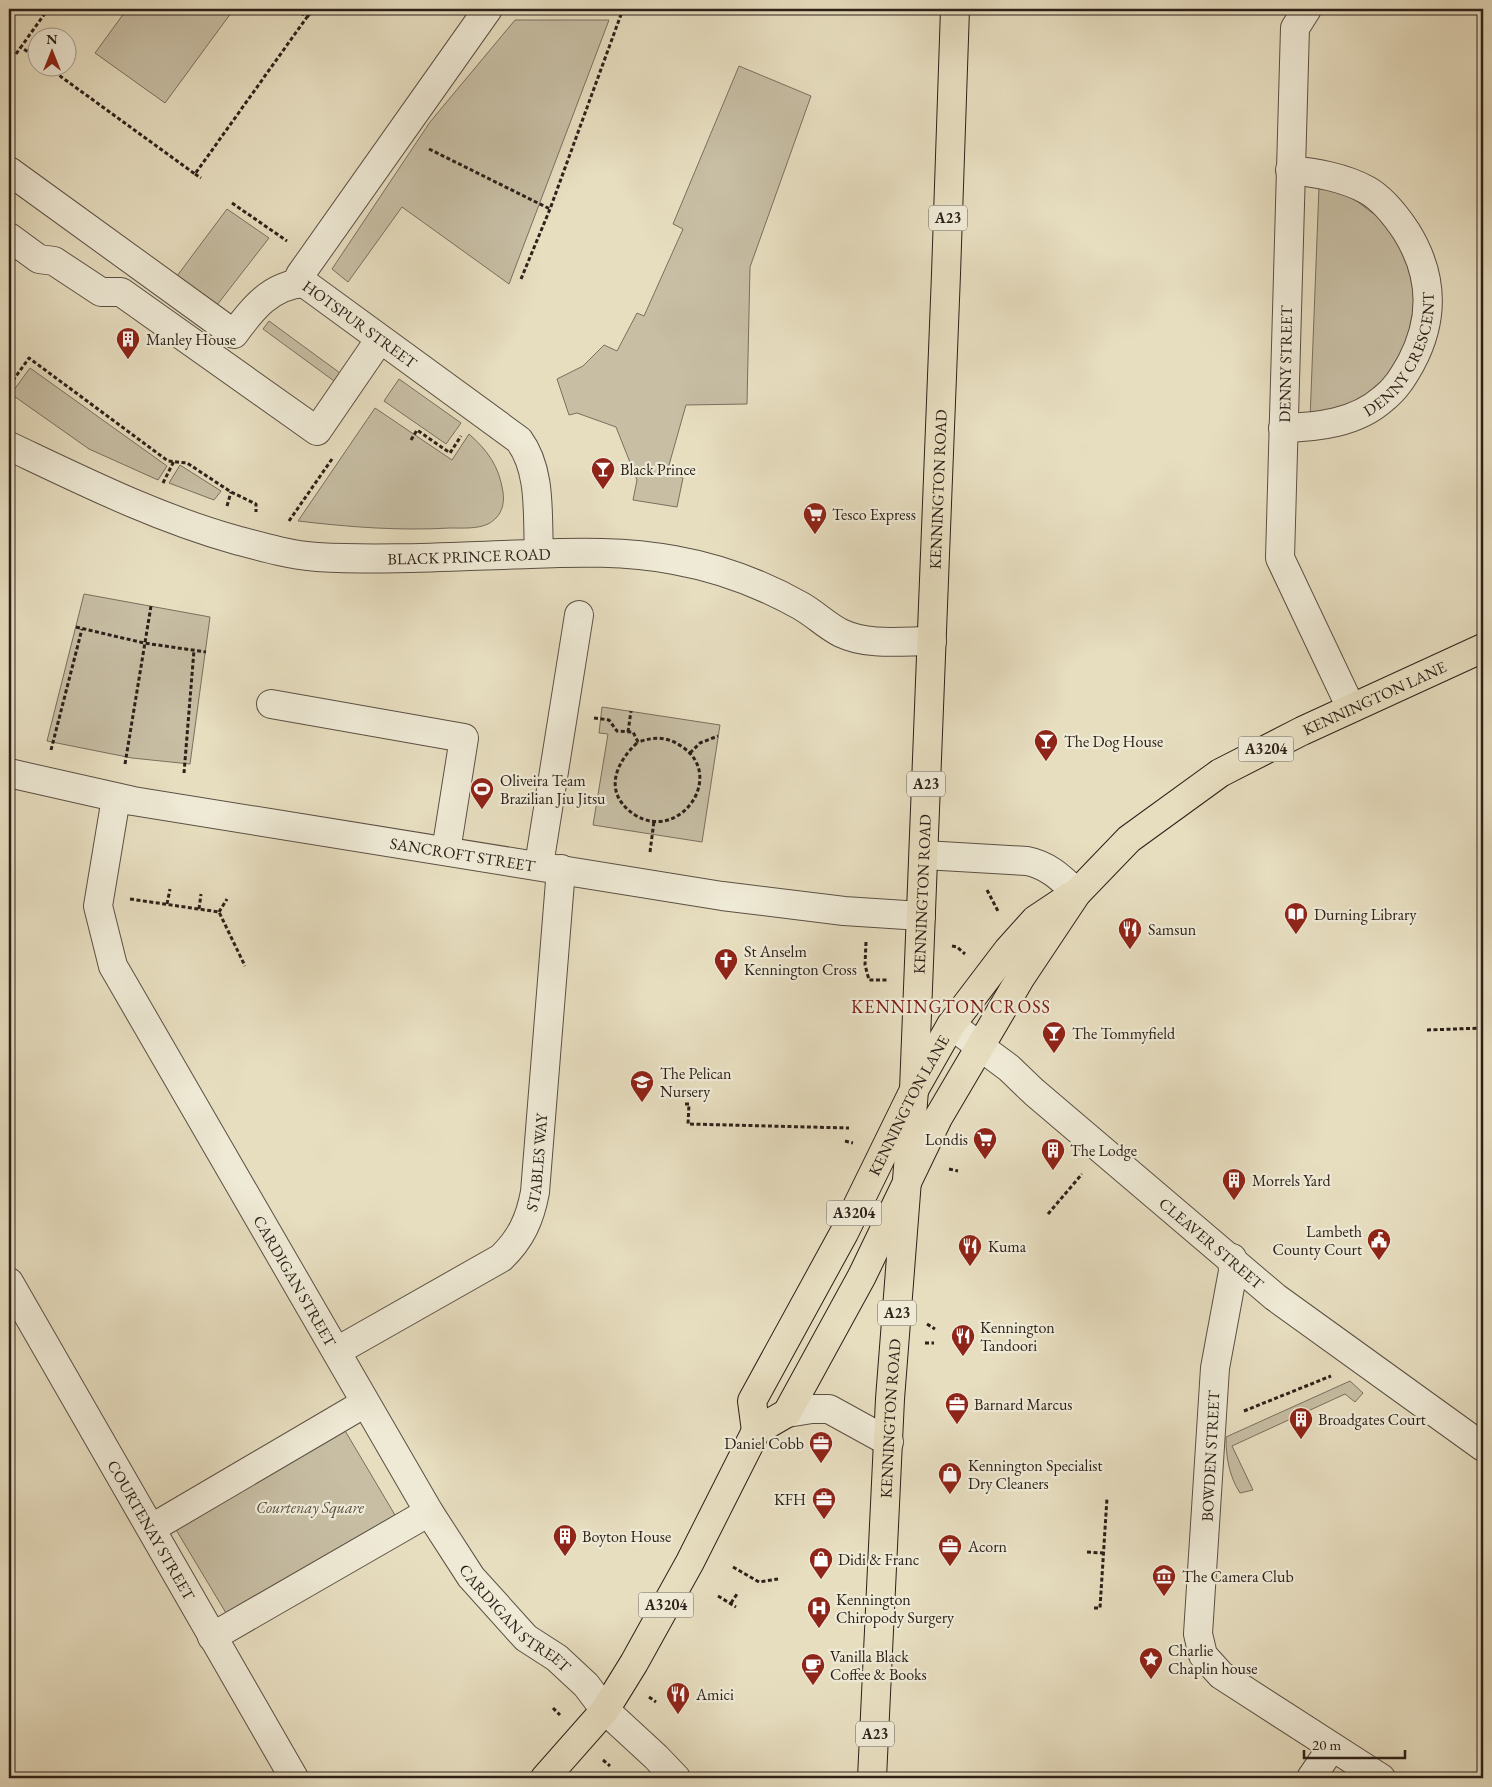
<svg xmlns="http://www.w3.org/2000/svg" width="1492" height="1787" font-family="'EB Garamond',serif">
	<style>
		.green { fill: #c7bea4; stroke: #7a6f5e }
		.lines { fill: none; stroke-linecap: round; stroke-linejoin: round }
		.minor-casing { stroke: #5b5043; stroke-width: 30 }
		.major-casing { stroke: #2c2019; stroke-width: 30 }
		.highway-casing { stroke: #2c2019; stroke-width: 30 }
		.path { stroke: #2c2019; stroke-width: 3; stroke-dasharray: 4 2.5; stroke-linecap: butt }
		.minor { stroke: #efead6; stroke-width: 28 }
		.major { stroke: #e7dec0; stroke-width: 28 }
		.highway { stroke: #e7dec0; stroke-width: 28 }
		.labels { text-anchor: middle; stroke-width: 4.5; stroke-linejoin: round; paint-order: stroke }
		.shield { fill: #efead6; stroke: #665d52; stroke-width: 1 }
		.shield-label { font-size: 15px; font-weight: bold; fill: #2c2019 }
		.street-label { font-size: 16px; fill: #2c2019; stroke: #efead6 }
		.poi-label { font-size: 16px; fill: #2c2019; stroke: #efead6; text-anchor: start }
		.park-label { font-size: 16px; font-style: italic; fill: #5a4f43; stroke: #efead6 }
		.neighbourhood-label { font-size: 18px; letter-spacing: 1px; fill: #7a1f14; stroke: #efead6 }
	</style>
	<rect width="100%" height="100%" fill="#e7dec0"/>
	<filter id="stains"><feTurbulence type="fractalNoise" baseFrequency=".004" numOctaves="4"/><feColorMatrix values="0 0 0 0 .2 0 0 0 0 .09 0 0 0 0 .02 0 0 0 .5 -.17"/></filter>
	<radialGradient id="worn" r=".72"><stop offset=".6" stop-color="#630" stop-opacity="0"/><stop offset="1" stop-color="#630" stop-opacity=".3"/></radialGradient>
	<g class="green">
		<path d="M 127,9 L 234,9 L 165,103 L 95,53 Z"/>
		<path d="M 515,20 L 609,20 L 509,284 L 402,207 L 348,282 L 332,269 L 430,122 Z"/>
		<path d="M 739,66 L 811,96 L 750,267 L 747,404 L 686,405 L 667,472 L 683,478 L 677,507 L 633,500 L 637,480 L 616,427 L 577,413 L 569,415 L 557,379 L 583,366 L 604,345 L 617,351 L 637,313 L 644,316 L 683,229 L 673,224 Z"/>
		<path d="M 1319,187 L 1335,191 L 1354,199 L 1382,220 L 1408,252 L 1419,309 L 1402,362 L 1369,398 L 1310,419 Z"/>
		<path d="M 227,209 L 269,238 L 217,305 L 177,276 Z"/>
		<path d="M 269,321 L 340,373 L 334,381 L 263,329 Z"/>
		<path d="M 30,368 L 167,466 L 158,480 L 89,449 L 11,394 Z"/>
		<path d="M 399,379 L 461,423 L 446,444 L 384,401 Z"/>
		<path d="M 375,408 L 452,460 L 469,434 C 488,451 499,466 503,492 C 505,505 501,517 488,524 C 477,529 463,528 450,528 C 399,531 349,527 298,521 Z"/>
		<path d="M 180,465 L 221,491 L 214,500 L 169,483 Z"/>
		<path d="M 84,594 L 210,617 L 190,764 L 132,758 L 47,741 Z"/>
		<path d="M 602,707 L 720,725 L 702,842 L 593,825 L 608,734 L 599,733 Z"/>
		<path d="M 1350,1381 L 1363,1393 L 1355,1402 L 1345,1394 L 1232,1446 L 1253,1490 L 1240,1493 C 1229,1476 1226,1457 1226,1437 Z"/>
		<path d="M 344,1429 L 395,1515 L 226,1613 L 175,1528 Z"/>
	</g>
	<g class="lines">
		<g class="minor-casing">
			<g id="minor">
				<path id="s1" d="M 488,9 L 300,275 L 304,283 L 519,440 C 542,471 537,516 539,553"/>
				<path d="M 1307,9 L 1295,28 L 1280,558 L 1351,708"/>
				<path d="M 9,171 L 234,334 C 252,309 271,285 304,283"/>
				<path d="M 9,237 L 39,259 L 54,261 L 101,292 L 121,292 L 317,431 L 380,339"/>
				<path id="s2" d="M 1283,428 C 1318,427 1356,423 1383,399 C 1396,389 1403,377 1411,363 C 1435,318 1433,274 1406,231 C 1396,216 1383,199 1367,190 C 1343,177 1317,173 1290,170"/>
				<path id="s3" d="M 9,446 C 83,481 157,518 236,540 C 262,547 290,555 317,557 C 387,561 459,556 530,554 C 578,552 626,551 674,560 C 719,568 762,584 801,606 C 815,614 827,626 841,633 C 868,646 903,641 932,641"/>
				<path d="M 271,704 L 464,738 L 446,851"/>
				<path id="s4" d="M 9,773 L 133,801 L 722,896 L 844,911 L 921,916"/>
				<path id="s5" d="M 116,798 L 98,906 L 113,966 L 429,1512 L 471,1577 L 526,1638 L 557,1658 L 572,1672 L 586,1685 L 605,1710 L 656,1757 L 676,1778"/>
				<path d="M 924,855 L 1027,861 C 1048,865 1061,878 1077,893"/>
				<path d="M 539,865 L 579,615"/>
				<path id="s6" d="M 951,1025 L 1009,1068 L 1034,1092 L 1275,1297 L 1483,1447"/>
				<path d="M 1232,1258 L 1233,1271 L 1215,1368 L 1198,1634 L 1203,1655 L 1221,1675 L 1381,1778"/>
				<path id="s7" d="M 9,1282 L 294,1778"/>
				<path id="s8" d="M 337,1351 L 501,1258 C 521,1239 530,1219 535,1192 L 561,869"/>
				<path d="M 787,1413 L 812,1409 L 829,1409 L 889,1442"/>
				<path d="M 152,1528 L 365,1403"/>
				<path d="M 212,1637 L 429,1512"/>
				<path d="M 1311,1778 L 1332,1747"/>
			</g>
		</g>
		<g class="major-casing">
			<g id="major">
				<path id="s9" d="M 914,1090 L 946,274 L 955,9"/>
			</g>
		</g>
		<g class="highway-casing">
			<g id="highway">
				<path id="s10" d="M 756,1431 L 752,1401 L 844,1233 L 914,1090 L 951,1025 L 1008,950 L 1035,920 L 1071,896"/>
				<path id="s11" d="M 545,1778 L 605,1710 L 634,1663 L 690,1562 L 756,1431 L 787,1413 L 862,1276 L 938,1118 L 1021,977 L 1077,893 L 1129,839 L 1220,773 L 1302,731 L 1483,648"/>
				<path id="s12" d="M 872,1778 L 890,1399 L 914,1090"/>
			</g>
		</g>
		<g class="path">
			<path d="M 307,17 L 314,9"/>
			<path d="M 16,54 L 21,47"/>
			<path d="M 38,59 L 21,47 L 48,9"/>
			<path d="M 49,68 L 195,174 L 307,17 L 295,9"/>
			<path d="M 429,149 L 550,209"/>
			<path d="M 195,174 L 201,178"/>
			<path d="M 232,203 L 287,241"/>
			<path d="M 521,279 L 550,209 L 623,9"/>
			<path d="M 9,386 L 29,358 L 168,461 L 187,463 L 231,492 L 256,504 L 256,512"/>
			<path d="M 411,440 L 417,430 L 450,453 L 461,436"/>
			<path d="M 163,483 L 174,461"/>
			<path d="M 227,506 L 231,492"/>
			<path d="M 289,521 L 332,459"/>
			<path d="M 76,627 L 144,643 L 206,652"/>
			<path d="M 594,718 L 609,720 L 617,731 L 633,732 L 638,742 C 654,737 666,736 681,746 C 727,775 680,843 635,815 C 603,794 614,764 638,742"/>
			<path d="M 628,732 L 631,711"/>
			<path d="M 51,750 L 82,629"/>
			<path d="M 690,753 L 700,743 L 718,736"/>
			<path d="M 125,764 L 151,606"/>
			<path d="M 184,773 L 194,650"/>
			<path d="M 650,852 L 654,821"/>
			<path d="M 987,890 L 999,913"/>
			<path d="M 130,899 L 219,912 L 245,966"/>
			<path d="M 167,904 L 170,889"/>
			<path d="M 199,909 L 201,894"/>
			<path d="M 219,912 L 227,899"/>
			<path d="M 866,942 L 865,965 L 869,980 L 887,980"/>
			<path d="M 952,946 L 957,947 L 965,954"/>
			<path d="M 1427,1030 L 1483,1028"/>
			<path d="M 685,1104 L 689,1104 L 688,1124 L 849,1128"/>
			<path d="M 845,1141 L 853,1143"/>
			<path d="M 949,1169 L 958,1171"/>
			<path d="M 1048,1214 L 1082,1174"/>
			<path d="M 927,1324 L 935,1329"/>
			<path d="M 925,1343 L 934,1343"/>
			<path d="M 1244,1411 L 1331,1376"/>
			<path d="M 1087,1552 L 1103,1553"/>
			<path d="M 733,1567 L 759,1582 L 778,1579"/>
			<path d="M 718,1596 L 736,1607"/>
			<path d="M 731,1603 L 737,1594"/>
			<path d="M 1094,1608 L 1100,1608 L 1107,1498"/>
			<path d="M 649,1697 L 656,1702"/>
			<path d="M 553,1708 L 560,1715"/>
			<path d="M 603,1760 L 610,1766"/>
		</g>
		<use href="#minor" class="minor"/>
		<use href="#major" class="major"/>
		<use href="#highway" class="highway"/>
	</g>
	<defs>
		<g id="building-pin" transform="scale(1.25)"><path d="M0 17L-7.5 6A9.5 9.5 0 1 1 7.5 6Z" fill="#8f2418" stroke="#efead6"/><path d="M-4-6H4V6H1V3H-1V6H-4ZM-2.5-4.3h1.7v1.8h-1.7ZM.8-4.3h1.7v1.8H.8ZM-2.5-1h1.7V.8h-1.7ZM.8-1h1.7V.8H.8Z" fill="#fff"/></g>
		<g id="bar-pin" transform="scale(1.25)"><path d="M0 17L-7.5 6A9.5 9.5 0 1 1 7.5 6Z" fill="#8f2418" stroke="#efead6"/><path d="M-6-5H6L.8 .8V4.5H3.5V6h-7V4.5H-.8V.8Z" fill="#fff"/></g>
		<g id="supermarket-pin" transform="scale(1.25)"><path d="M0 17L-7.5 6A9.5 9.5 0 1 1 7.5 6Z" fill="#8f2418" stroke="#efead6"/><path d="M-6-5.5h2.5l.6 2H6L4.5 2H-2.5L-4.4-4H-6ZM-1.5 3.2a1.3 1.3 0 1 0 .1 0ZM3 3.2a1.3 1.3 0 1 0 .1 0Z" fill="#fff"/></g>
		<g id="stadium-pin" transform="scale(1.25)"><path d="M0 17L-7.5 6A9.5 9.5 0 1 1 7.5 6Z" fill="#8f2418" stroke="#efead6"/><path d="M0-5a6.5 5 0 1 0 0 10a6.5 5 0 1 0 0-10ZM-3.5-1.8h7v3.6h-7Z" fill="#fff"/></g>
		<g id="library-pin" transform="scale(1.25)"><path d="M0 17L-7.5 6A9.5 9.5 0 1 1 7.5 6Z" fill="#8f2418" stroke="#efead6"/><path d="M-6-4Q-3-5.5-.7-3.5V5Q-3 3-6 4ZM6-4Q3-5.5 .7-3.5V5Q3 3 6 4Z" fill="#fff"/></g>
		<g id="restaurant-pin" transform="scale(1.25)"><path d="M0 17L-7.5 6A9.5 9.5 0 1 1 7.5 6Z" fill="#8f2418" stroke="#efead6"/><path d="M-5-6h1v4h1v-4h1v4h1v-4h1v5L-1.5 .5V6h-2V.5L-5-1ZM5-6V6H3V1.5H1.5Q1.5-4 5-6Z" fill="#fff"/></g>
		<g id="church-pin" transform="scale(1.25)"><path d="M0 17L-7.5 6A9.5 9.5 0 1 1 7.5 6Z" fill="#8f2418" stroke="#efead6"/><path d="M-1.2-6h2.4v3.5h3.3v2.4h-3.3V6h-2.4V-.1h-3.3v-2.4h3.3Z" fill="#fff"/></g>
		<g id="school-pin" transform="scale(1.25)"><path d="M0 17L-7.5 6A9.5 9.5 0 1 1 7.5 6Z" fill="#8f2418" stroke="#efead6"/><path d="M0-5L7-2L0 1L-7-2ZM-4 1L0 2.5L4 1V4Q0 6-4 4Z" fill="#fff"/></g>
		<g id="civic-pin" transform="scale(1.25)"><path d="M0 17L-7.5 6A9.5 9.5 0 1 1 7.5 6Z" fill="#8f2418" stroke="#efead6"/><path d="M-.6-6.5H3V-4.5H.6V-3L4-1V1h2V6H-6V1h2V-1L-.6-3ZM-1.2 2.5V6h2.4V2.5Z" fill="#fff"/></g>
		<g id="office-pin" transform="scale(1.25)"><path d="M0 17L-7.5 6A9.5 9.5 0 1 1 7.5 6Z" fill="#8f2418" stroke="#efead6"/><path d="M-6-3h4V-5.5h4V-3h4V5H-6ZM-1-4.5V-3h2v-1.5ZM-6 0V1H6V0Z" fill="#fff"/></g>
		<g id="shop-pin" transform="scale(1.25)"><path d="M0 17L-7.5 6A9.5 9.5 0 1 1 7.5 6Z" fill="#8f2418" stroke="#efead6"/><path d="M-5-2.5h2.3a2.7 3.5 0 0 1 5.4 0H5L5.5 6h-11ZM-1.5-2.5h3a1.5 2.3 0 0 0-3 0Z" fill="#fff"/></g>
		<g id="museum-pin" transform="scale(1.25)"><path d="M0 17L-7.5 6A9.5 9.5 0 1 1 7.5 6Z" fill="#8f2418" stroke="#efead6"/><path d="M0-6L6-3V-2H-6V-3ZM-5-1h2V3h-2ZM-1-1h2V3h-2ZM3-1h2V3H3ZM-6 4H6V6H-6Z" fill="#fff"/></g>
		<g id="hospital-pin" transform="scale(1.25)"><path d="M0 17L-7.5 6A9.5 9.5 0 1 1 7.5 6Z" fill="#8f2418" stroke="#efead6"/><path d="M-5-5h3v3.5h4V-5h3V5h-3V1.5h-4V5h-3Z" fill="#fff"/></g>
		<g id="sight-pin" transform="scale(1.25)"><path d="M0 17L-7.5 6A9.5 9.5 0 1 1 7.5 6Z" fill="#8f2418" stroke="#efead6"/><path d="M0-6L1.8-2.2L6-1.7L2.9 1.2L3.7 5.4L0 3.3L-3.7 5.4L-2.9 1.2L-6-1.7L-1.8-2.2Z" fill="#fff"/></g>
		<g id="cafe-pin" transform="scale(1.25)"><path d="M0 17L-7.5 6A9.5 9.5 0 1 1 7.5 6Z" fill="#8f2418" stroke="#efead6"/><path d="M-5.5-4.5H6V0H3Q3 3.5 0 3.5H-2.5Q-5.5 3.5-5.5 0ZM3-3.2v2h1.7v-2ZM-6 4.5H4V6H-6Z" fill="#fff"/></g>
	</defs>
	<g fill-rule="evenodd">
		<use href="#building-pin" x="128" y="339"/>
		<use href="#bar-pin" x="603" y="469"/>
		<use href="#supermarket-pin" x="815" y="514"/>
		<use href="#bar-pin" x="1046" y="741"/>
		<use href="#stadium-pin" x="482" y="789"/>
		<use href="#library-pin" x="1296" y="914"/>
		<use href="#restaurant-pin" x="1130" y="929"/>
		<use href="#church-pin" x="726" y="960"/>
		<use href="#bar-pin" x="1054" y="1033"/>
		<use href="#school-pin" x="642" y="1082"/>
		<use href="#supermarket-pin" x="985" y="1139"/>
		<use href="#building-pin" x="1053" y="1150"/>
		<use href="#building-pin" x="1234" y="1180"/>
		<use href="#civic-pin" x="1379" y="1240"/>
		<use href="#restaurant-pin" x="970" y="1246"/>
		<use href="#restaurant-pin" x="963" y="1336"/>
		<use href="#office-pin" x="957" y="1404"/>
		<use href="#building-pin" x="1301" y="1419"/>
		<use href="#office-pin" x="821" y="1443"/>
		<use href="#shop-pin" x="950" y="1474"/>
		<use href="#office-pin" x="824" y="1499"/>
		<use href="#building-pin" x="565" y="1536"/>
		<use href="#office-pin" x="950" y="1546"/>
		<use href="#shop-pin" x="821" y="1559"/>
		<use href="#museum-pin" x="1164" y="1576"/>
		<use href="#hospital-pin" x="819" y="1608"/>
		<use href="#sight-pin" x="1151" y="1659"/>
		<use href="#cafe-pin" x="813" y="1665"/>
		<use href="#restaurant-pin" x="678" y="1694"/>
	</g>
	<g class="labels">
		<g class="shield">
			<rect x="929" y="205.5" width="38" height="25" rx="4"/>
			<rect x="1238.5" y="736.5" width="55" height="25" rx="4"/>
			<rect x="907" y="771.5" width="38" height="25" rx="4"/>
			<rect x="826.5" y="1200.5" width="55" height="25" rx="4"/>
			<rect x="878" y="1300.5" width="38" height="25" rx="4"/>
			<rect x="638.5" y="1592.5" width="55" height="25" rx="4"/>
			<rect x="856" y="1721.5" width="38" height="25" rx="4"/>
		</g>
		<g class="shield-label">
			<text x="948" y="223">A23</text>
			<text x="1266" y="754">A3204</text>
			<text x="926" y="789">A23</text>
			<text x="854" y="1218">A3204</text>
			<text x="897" y="1318">A23</text>
			<text x="666" y="1610">A3204</text>
			<text x="875" y="1739">A23</text>
		</g>
		<g class="street-label">
			<text dy="6" stroke="none"><textPath href="#s1" startOffset="404">HOTSPUR STREET</textPath></text>
			<text dy="6" stroke="none"><textPath href="#s2" startOffset="155">DENNY CRESCENT</textPath></text>
			<text transform="translate(1285 364) rotate(-89)" y="6">DENNY STREET</text>
			<text dy="6" stroke="none"><textPath href="#s9" startOffset="601">KENNINGTON ROAD</textPath></text>
			<text dy="6" stroke="none"><textPath href="#s3" startOffset="481">BLACK PRINCE ROAD</textPath></text>
			<text dy="6" stroke="none"><textPath href="#s11" startOffset="1399">KENNINGTON LANE</textPath></text>
			<text dy="6" stroke="none"><textPath href="#s4" startOffset="461">SANCROFT STREET</textPath></text>
			<text dy="6" stroke="none"><textPath href="#s9" startOffset="196">KENNINGTON ROAD</textPath></text>
			<text dy="6" stroke="none"><textPath href="#s10" startOffset="365">KENNINGTON LANE</textPath></text>
			<text dy="6" stroke="none"><textPath href="#s8" startOffset="294">STABLES WAY</textPath></text>
			<text dy="6" stroke="none"><textPath href="#s6" startOffset="340">CLEAVER STREET</textPath></text>
			<text dy="6" stroke="none"><textPath href="#s5" startOffset="535">CARDIGAN STREET</textPath></text>
			<text dy="6" stroke="none"><textPath href="#s12" startOffset="360">KENNINGTON ROAD</textPath></text>
			<text transform="translate(1210 1456) rotate(-87)" y="6">BOWDEN STREET</text>
			<text dy="6" stroke="none"><textPath href="#s7" startOffset="286">COURTENAY STREET</textPath></text>
			<text dy="6" stroke="none"><textPath href="#s5" startOffset="940">CARDIGAN STREET</textPath></text>
		</g>
		<g class="poi-label">
			<text x="146" y="345">Manley House</text>
			<text x="620" y="475">Black Prince</text>
			<text x="832" y="520">Tesco Express</text>
			<text x="1064" y="747">The Dog House</text>
			<text x="500" y="786">Oliveira Team<tspan x="500" dy="18">Brazilian Jiu Jitsu</tspan></text>
			<text x="1314" y="920">Durning Library</text>
			<text x="1148" y="935">Samsun</text>
			<text x="744" y="957">St Anselm<tspan x="744" dy="18">Kennington Cross</tspan></text>
			<text x="1072" y="1039">The Tommyfield</text>
			<text x="660" y="1079">The Pelican<tspan x="660" dy="18">Nursery</tspan></text>
			<text x="968" y="1145" text-anchor="end">Londis</text>
			<text x="1070" y="1156">The Lodge</text>
			<text x="1252" y="1186">Morrels Yard</text>
			<text x="1362" y="1237" text-anchor="end">Lambeth<tspan x="1362" dy="18">County Court</tspan></text>
			<text x="988" y="1252">Kuma</text>
			<text x="980" y="1333">Kennington<tspan x="980" dy="18">Tandoori</tspan></text>
			<text x="974" y="1410">Barnard Marcus</text>
			<text x="1318" y="1425">Broadgates Court</text>
			<text x="804" y="1449" text-anchor="end">Daniel Cobb</text>
			<text x="968" y="1471">Kennington Specialist<tspan x="968" dy="18">Dry Cleaners</tspan></text>
			<text x="806" y="1505" text-anchor="end">KFH</text>
			<text x="582" y="1542">Boyton House</text>
			<text x="968" y="1552">Acorn</text>
			<text x="838" y="1565">Didi &amp; Franc</text>
			<text x="1182" y="1582">The Camera Club</text>
			<text x="836" y="1605">Kennington<tspan x="836" dy="18">Chiropody Surgery</tspan></text>
			<text x="1168" y="1656">Charlie<tspan x="1168" dy="18">Chaplin house</tspan></text>
			<text x="830" y="1662">Vanilla Black<tspan x="830" dy="18">Coffee &amp; Books</tspan></text>
			<text x="696" y="1700">Amici</text>
		</g>
		<g class="park-label">
			<text x="310" y="1513">Courtenay Square</text>
		</g>
		<g class="neighbourhood-label">
			<text x="951" y="1013">KENNINGTON CROSS</text>
		</g>
	</g>
	<rect width="1492" height="1787" fill="none" stroke="#e7dec0" stroke-width="30"/>
	<rect x="10" y="10" width="1472" height="1767" fill="none" stroke="#2c2019" stroke-width="2.5"/>
	<rect x="15" y="15" width="1462" height="1757" fill="none" stroke="#2c2019"/>
	<g transform="translate(52 52)"><circle r="24" fill="#efead6" stroke="#a1998a"/>
	<path d="M0-4L9 19L0 12L-9 19Z" fill="#8f2418"/>
	<text y="-8" font-size="14" font-weight="bold" text-anchor="middle" fill="#2c2019">N</text>
	</g>
	<path d="M1304 1750v8h101v-8" fill="none" stroke="#2c2019" stroke-width="2.5"/>
	<text x="1312" y="1750" font-size="15" fill="#2c2019" stroke="#efead6" stroke-width="4" paint-order="stroke">20 m</text>
	<rect width="100%" height="100%" filter="url(#stains)"/>
	<rect width="100%" height="100%" fill="url(#worn)"/>
</svg>
